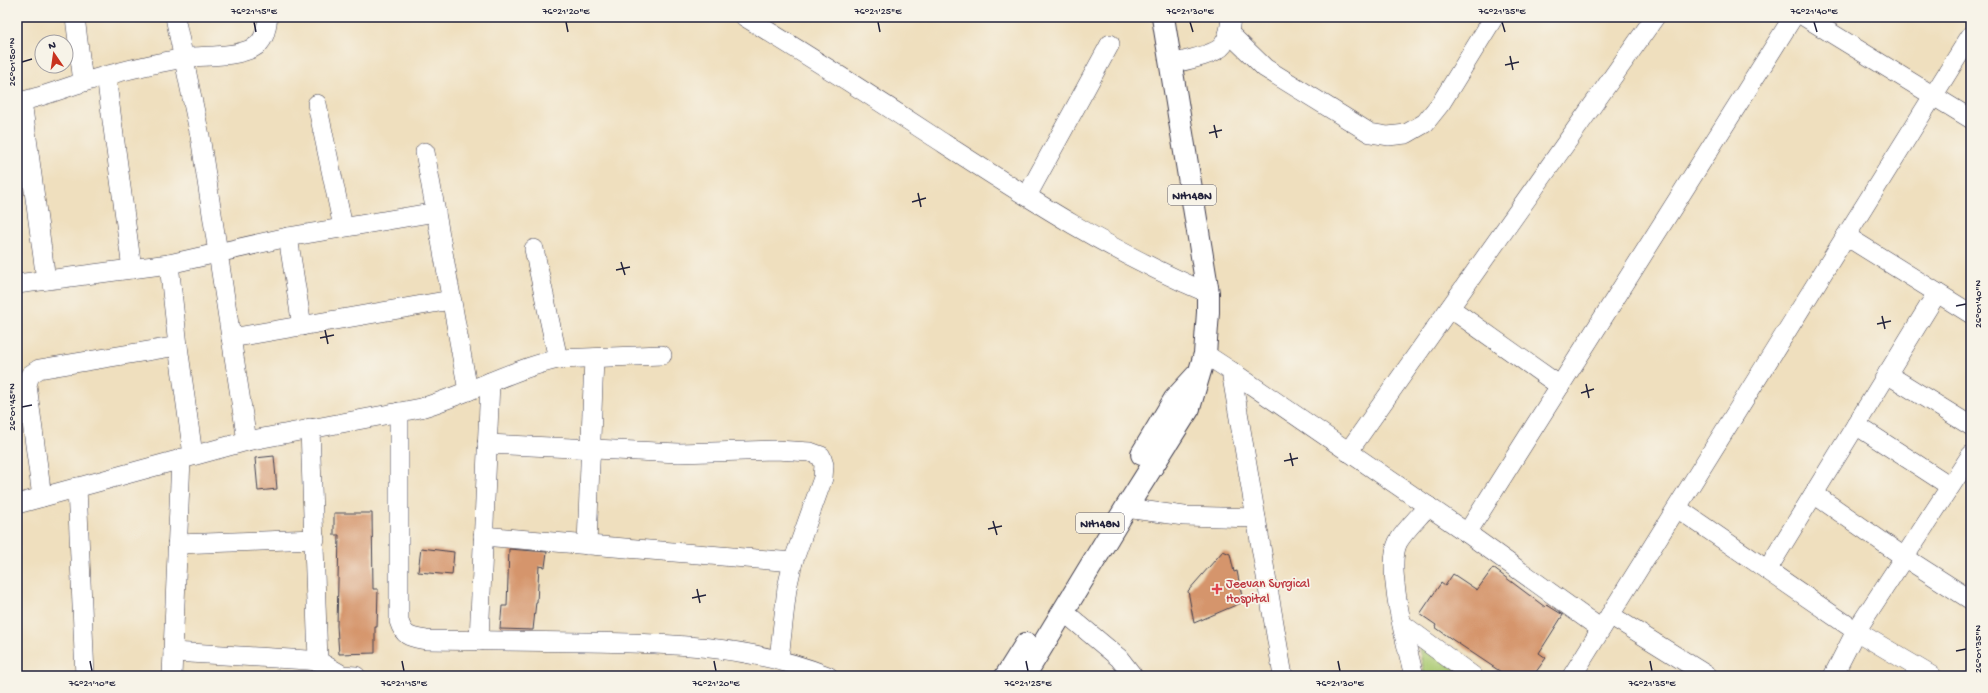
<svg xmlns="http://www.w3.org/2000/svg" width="1988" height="693" font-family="'Gochi Hand',sans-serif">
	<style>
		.green { fill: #aaca72; stroke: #667656 }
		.building { fill: #d5956c }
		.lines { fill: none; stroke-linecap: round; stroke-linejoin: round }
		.minor-casing { stroke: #413e4f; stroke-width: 20 }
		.highway-casing { stroke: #413e4f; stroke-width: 24 }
		.minor { stroke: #fff; stroke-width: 19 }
		.highway { stroke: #fff; stroke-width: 22 }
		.ticks { fill: none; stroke: #22223b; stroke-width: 1.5 }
		.health-dot { fill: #e0444e; stroke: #f7f3e8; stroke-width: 1.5 }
		.labels { text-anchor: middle; stroke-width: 3.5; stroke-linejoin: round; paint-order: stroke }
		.shield { fill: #f7f3e8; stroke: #62616f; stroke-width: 1 }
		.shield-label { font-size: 12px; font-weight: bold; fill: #22223b }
		.health-label { font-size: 13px; fill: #be3a42; stroke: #f7f3e8; text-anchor: start }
		.neatline { fill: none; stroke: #22223b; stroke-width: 1.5 }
		.ticks-label { font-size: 10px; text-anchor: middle; fill: #22223b }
	</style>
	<rect width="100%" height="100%" fill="#f7f3e8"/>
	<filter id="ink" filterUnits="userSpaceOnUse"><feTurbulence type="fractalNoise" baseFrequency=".025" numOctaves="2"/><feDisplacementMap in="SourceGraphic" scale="8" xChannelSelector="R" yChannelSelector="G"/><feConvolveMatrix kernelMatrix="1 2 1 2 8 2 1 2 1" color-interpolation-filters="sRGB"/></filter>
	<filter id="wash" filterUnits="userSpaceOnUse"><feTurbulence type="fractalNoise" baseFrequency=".012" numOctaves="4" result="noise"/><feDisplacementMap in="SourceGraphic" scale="16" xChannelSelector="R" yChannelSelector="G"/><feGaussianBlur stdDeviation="0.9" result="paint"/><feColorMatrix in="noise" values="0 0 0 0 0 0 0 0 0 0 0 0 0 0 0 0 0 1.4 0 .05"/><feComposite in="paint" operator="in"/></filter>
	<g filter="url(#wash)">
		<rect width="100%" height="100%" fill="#efdfbe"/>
		<path class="green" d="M 1417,640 L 1465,676 L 1425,676 Z"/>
		<g id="blocks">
			<g class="building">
				<path d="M 274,456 L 277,489 L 258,491 L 255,458 Z"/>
				<path d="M 334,513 L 372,513 L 373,589 L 378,589 L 377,627 L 375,627 L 375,653 L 339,654 L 337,626 L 339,535 L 334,535 Z"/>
				<path d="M 421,548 L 454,552 L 452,575 L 418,572 Z"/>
				<path d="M 509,549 L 547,552 L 545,567 L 539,566 L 537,602 L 536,602 L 533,630 L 500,629 L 502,606 L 507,606 Z"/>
				<path d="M 1223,551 L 1230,554 L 1234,572 L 1237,571 L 1243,602 L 1194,623 L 1188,591 Z"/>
				<path d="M 1493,568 L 1545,607 L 1547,605 L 1563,615 L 1539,653 L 1546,658 L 1533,676 L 1507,676 L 1453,640 L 1435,627 L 1436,625 L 1420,614 L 1441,583 L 1445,586 L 1453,574 L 1477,590 Z"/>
			</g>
		</g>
	</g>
	<g filter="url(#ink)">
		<use href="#blocks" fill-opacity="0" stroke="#413e4f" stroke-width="1"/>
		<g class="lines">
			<g class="minor-casing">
				<g id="minor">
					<path d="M 75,17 L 83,82"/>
					<path d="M 175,17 L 200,136 L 247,441"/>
					<path d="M 745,17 C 809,56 872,96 934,137 C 1022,194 1110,252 1208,293"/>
					<path d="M 1805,17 L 1971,119"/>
					<path d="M 1229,33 L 1265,68 L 1370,133 L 1388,136 L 1406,134 L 1425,123 L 1441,103 L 1494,17"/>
					<path d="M 1170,64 C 1183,61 1216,55 1223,45 C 1229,36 1230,27 1231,17"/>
					<path d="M 106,76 L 132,269"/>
					<path d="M 22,101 L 46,280"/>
					<path d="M 17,102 C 40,98 61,89 84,82 C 116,72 151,64 184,58 C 206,55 232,58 253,48 C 265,42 266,29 268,17"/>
					<path d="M 317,104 L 343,227"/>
					<path d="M 425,152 L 468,391"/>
					<path d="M 1027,196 L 1110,44"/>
					<path d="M 1846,236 L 1971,314"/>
					<path d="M 288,237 L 302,326"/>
					<path d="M 534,249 L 558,359"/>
					<path d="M 169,264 L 178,346 L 193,455"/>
					<path d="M 17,284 L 169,264 L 288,237 L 436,212"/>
					<path d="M 1450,308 L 1560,386"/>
					<path d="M 231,338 L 451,300"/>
					<path d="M 1205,354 L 1231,371 L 1283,676"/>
					<path d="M 1231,371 L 1467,533 L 1601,629"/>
					<path d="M 1887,374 L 1971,426"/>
					<path d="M 399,412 L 399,621 C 404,637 410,637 426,640 C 478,641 531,641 583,642 C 667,643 750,645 828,676"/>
					<path d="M 1856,425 L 1950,486"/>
					<path d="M 310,428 L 318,661"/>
					<path d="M 487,444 L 679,453 L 776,450 L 810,452 L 821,456 L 824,465 L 823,478 L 793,562 L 787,588 L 779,659"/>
					<path d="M 1348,452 L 1655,17"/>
					<path d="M 77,487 L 85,676"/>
					<path d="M 1814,494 L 1904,557 L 1971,600"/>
					<path d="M 42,497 L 27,385 L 30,375 L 39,369 L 178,346"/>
					<path d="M 17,504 L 247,441 L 421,408 C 468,394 510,370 558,359 L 662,355"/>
					<path d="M 1126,508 L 1184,516 L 1256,518"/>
					<path d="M 1677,508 L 1856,631 L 1932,676"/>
					<path d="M 1467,533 L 1793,17"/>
					<path d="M 483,536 L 793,562"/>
					<path d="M 177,544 L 315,539"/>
					<path d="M 587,545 L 594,358"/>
					<path d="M 1767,570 L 1937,293"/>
					<path d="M 1063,611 L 1119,658 L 1133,676"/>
					<path d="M 1610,615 L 1708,676"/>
					<path d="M 1402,624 L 1473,676"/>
					<path d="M 479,641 L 490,382"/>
					<path d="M 173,652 L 308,660 L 318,661 L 342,675 L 356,676"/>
					<path d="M 172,676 L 181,458"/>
					<path d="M 1414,676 C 1407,647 1385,568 1398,542 C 1405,530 1418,518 1428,506"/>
					<path d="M 1572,676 L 1971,35"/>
					<path d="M 1833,676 L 1856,631 L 1971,455"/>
				</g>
			</g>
			<g class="highway-casing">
				<g id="highway">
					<path d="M 1142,454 L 1175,399 L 1196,376"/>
					<path d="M 1006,676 L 1026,644"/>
					<path d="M 1024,676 L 1126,508 L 1189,408 L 1205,354 L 1208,312 L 1208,293 L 1163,17"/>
				</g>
			</g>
			<use href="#minor" class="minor"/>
			<use href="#highway" class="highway"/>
		</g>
	</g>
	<path class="ticks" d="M 254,22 L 256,32M 566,22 L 568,32M 878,22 L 880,32M 1190,22 L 1193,32M 1502,22 L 1505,32M 1814,22 L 1817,32M 1510,56 L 1513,70M 22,62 L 32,59M 1505,65 L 1519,62M 1214,125 L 1217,138M 1209,133 L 1222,130M 918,193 L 921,207M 912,202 L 926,198M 621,262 L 625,275M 616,270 L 630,267M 1956,306 L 1966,304M 1882,316 L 1885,329M 1877,324 L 1891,321M 325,330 L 328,344M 320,338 L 334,335M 1586,384 L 1589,398M 1581,393 L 1594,389M 22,407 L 32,405M 1290,453 L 1293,466M 1284,461 L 1298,458M 993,521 L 997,535M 988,529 L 1002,526M 697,589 L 700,603M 692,598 L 706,595M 1956,651 L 1966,649M 90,661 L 92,671M 402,661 L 404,671M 714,661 L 716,671M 1026,661 L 1028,671M 1338,661 L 1340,671M 1650,661 L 1652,671"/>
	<path class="health-dot" d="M1215 583h4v4h4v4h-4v4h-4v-4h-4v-4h4z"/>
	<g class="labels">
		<g class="shield">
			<rect x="1168" y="185" width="48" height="20" rx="3"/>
			<rect x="1076" y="513" width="48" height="20" rx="3"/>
		</g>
		<g class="shield-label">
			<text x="1192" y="199">NH148N</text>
			<text x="1100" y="527">NH148N</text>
		</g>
		<g class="health-label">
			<text x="1226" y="587">Jeevan Surgical<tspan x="1226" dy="15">Hospital</tspan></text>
		</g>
	</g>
	<rect width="1988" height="693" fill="none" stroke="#f7f3e8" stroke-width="44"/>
	<g transform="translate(54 54) rotate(347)"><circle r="19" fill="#f7f3e8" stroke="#a29fa3"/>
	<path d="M0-3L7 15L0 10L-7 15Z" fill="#c8321e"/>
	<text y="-6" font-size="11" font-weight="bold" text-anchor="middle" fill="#22223b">N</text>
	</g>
	<rect x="22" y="22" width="1944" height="649" class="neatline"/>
	<g class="ticks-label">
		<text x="254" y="14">76°21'15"E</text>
		<text x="566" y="14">76°21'20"E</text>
		<text x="878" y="14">76°21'25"E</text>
		<text x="1190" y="14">76°21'30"E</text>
		<text x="1502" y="14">76°21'35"E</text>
		<text x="1814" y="14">76°21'40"E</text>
		<text transform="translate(11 62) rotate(-90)" y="4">26°01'50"N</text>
		<text transform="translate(1977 304) rotate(-90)" y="4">26°01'40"N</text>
		<text transform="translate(11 407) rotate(-90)" y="4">26°01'45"N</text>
		<text transform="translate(1977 649) rotate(-90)" y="4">26°01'35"N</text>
		<text x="92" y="686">76°21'10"E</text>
		<text x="404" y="686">76°21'15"E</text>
		<text x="716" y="686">76°21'20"E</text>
		<text x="1028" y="686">76°21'25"E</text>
		<text x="1340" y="686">76°21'30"E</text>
		<text x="1652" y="686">76°21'35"E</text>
	</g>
</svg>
